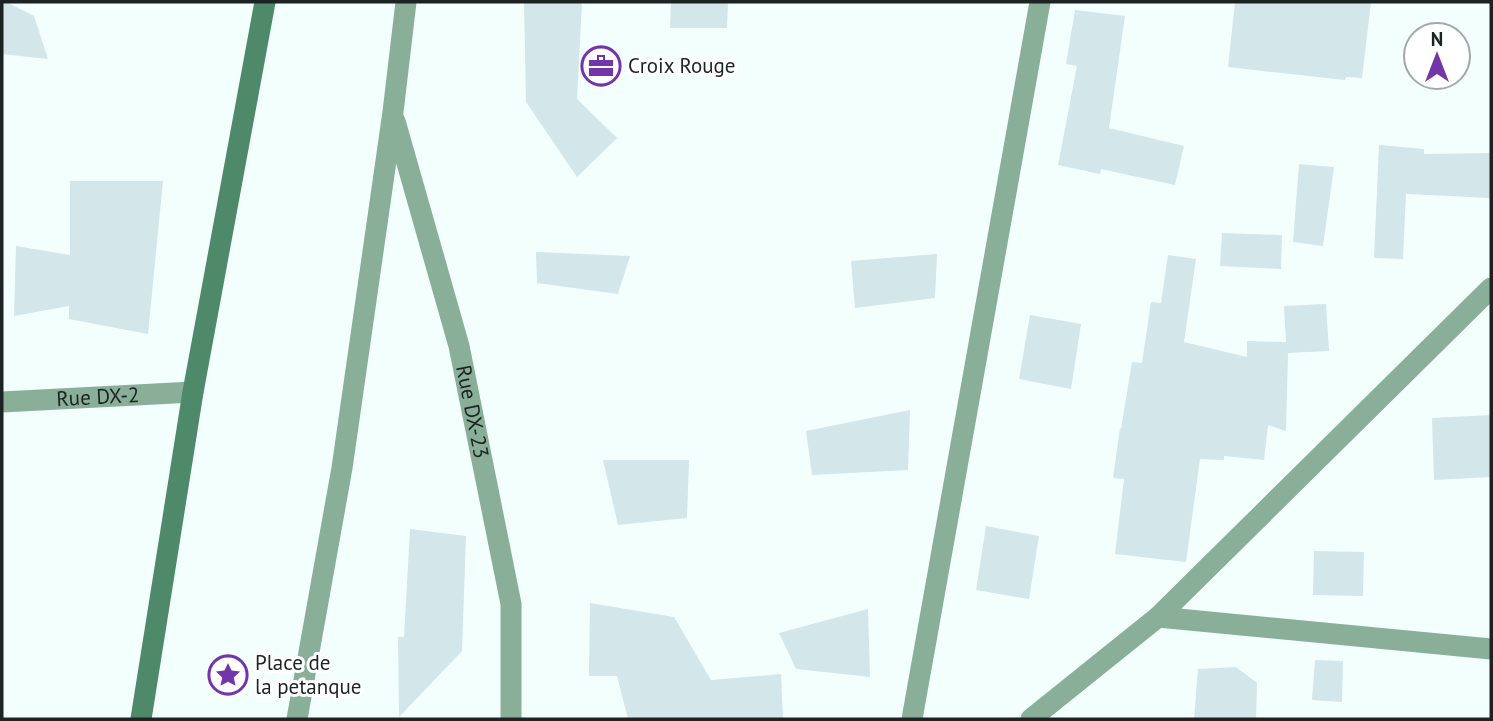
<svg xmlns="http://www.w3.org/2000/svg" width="1493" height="721" font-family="'PT Sans',sans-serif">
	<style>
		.building { fill: #d3e6e9 }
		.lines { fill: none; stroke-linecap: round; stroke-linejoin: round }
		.street { stroke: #89af99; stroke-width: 21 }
		.secondary { stroke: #4e8a6a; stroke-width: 21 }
		.labels { text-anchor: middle; stroke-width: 6; stroke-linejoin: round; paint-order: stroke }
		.poi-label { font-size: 21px; fill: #1c2322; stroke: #fff; text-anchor: start }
		.street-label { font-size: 21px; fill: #1c2322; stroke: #fff }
	</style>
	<rect width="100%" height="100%" fill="#f3fffd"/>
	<g class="building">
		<path d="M 2,2 L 6,2 L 34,16 L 48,59 L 2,54 Z"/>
		<path d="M 524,2 L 582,2 L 577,99 L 617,138 L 577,177 L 526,102 Z"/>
		<path d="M 671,2 L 728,2 L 727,28 L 670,28 Z"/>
		<path d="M 1235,2 L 1371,2 L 1362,78 L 1346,77 L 1345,80 L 1228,67 Z"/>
		<path d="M 1075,10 L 1125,16 L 1109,128 L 1184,146 L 1175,185 L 1101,169 L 1100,174 L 1058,165 L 1077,66 L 1066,64 Z"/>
		<path d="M 1379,145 L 1424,149 L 1424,154 L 1491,153 L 1491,198 L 1406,194 L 1403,259 L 1374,258 Z"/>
		<path d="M 1299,164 L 1334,167 L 1323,246 L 1293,242 Z"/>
		<path d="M 70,181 L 163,181 L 148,334 L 69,319 L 69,306 L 14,316 L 16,246 L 70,255 Z"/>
		<path d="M 1222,233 L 1282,235 L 1281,269 L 1220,266 Z"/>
		<path d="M 536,252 L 630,256 L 618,294 L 537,283 Z"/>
		<path d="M 937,254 L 935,298 L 855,308 L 851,261 Z"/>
		<path d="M 1168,255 L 1196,259 L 1184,342 L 1247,357 L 1247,341 L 1286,342 L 1284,306 L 1326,304 L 1329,351 L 1288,353 L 1286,431 L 1268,425 L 1264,460 L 1224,456 L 1224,460 L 1200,459 L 1186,562 L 1115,554 L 1124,479 L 1113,478 L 1120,428 L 1121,429 L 1132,362 L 1142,363 L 1151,302 L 1161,303 Z"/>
		<path d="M 1030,315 L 1081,324 L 1071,389 L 1019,379 Z"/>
		<path d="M 910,410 L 908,470 L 812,475 L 806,431 Z"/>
		<path d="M 1491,415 L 1491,477 L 1434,480 L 1432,418 Z"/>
		<path d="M 603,460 L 689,460 L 687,518 L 618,525 Z"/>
		<path d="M 986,526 L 1039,536 L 1029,599 L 976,590 Z"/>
		<path d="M 410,529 L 466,536 L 462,651 L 399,717 L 398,637 L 404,637 Z"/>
		<path d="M 1314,551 L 1364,552 L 1363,596 L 1313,595 Z"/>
		<path d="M 590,603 L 674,617 L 711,680 L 781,674 L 783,719 L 628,719 L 617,676 L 589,676 Z"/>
		<path d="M 868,609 L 870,677 L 796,669 L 779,633 Z"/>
		<path d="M 1315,660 L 1343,661 L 1342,702 L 1312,700 Z"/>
		<path d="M 1236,667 L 1257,683 L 1256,719 L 1194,719 L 1198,669 Z"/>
	</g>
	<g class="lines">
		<g class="street">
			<path id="s1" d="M 395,121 L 459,346 L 511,604 L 511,719"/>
			<path id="s2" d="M 2,402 L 193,392"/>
			<path d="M 1158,617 L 1491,649"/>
			<path d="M 297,719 L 342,468 L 393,112 L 406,2"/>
			<path d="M 912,719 L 1040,2"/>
			<path d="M 1031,719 L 1158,617 L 1491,288"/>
		</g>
		<path class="secondary" d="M 141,719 L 193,392 L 265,2"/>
	</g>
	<defs>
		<g id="office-ring" transform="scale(2.0125)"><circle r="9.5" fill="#fff" stroke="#7335aa" stroke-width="1.5"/><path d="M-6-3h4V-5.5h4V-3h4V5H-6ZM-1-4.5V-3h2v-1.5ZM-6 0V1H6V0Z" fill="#7335aa"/></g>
		<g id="sight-ring" transform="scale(2.0125)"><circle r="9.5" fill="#fff" stroke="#7335aa" stroke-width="1.5"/><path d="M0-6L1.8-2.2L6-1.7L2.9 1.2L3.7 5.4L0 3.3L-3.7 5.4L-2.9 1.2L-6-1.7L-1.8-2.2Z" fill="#7335aa"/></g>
	</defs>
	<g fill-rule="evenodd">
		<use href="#office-ring" x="601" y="66"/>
		<use href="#sight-ring" x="228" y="675"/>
	</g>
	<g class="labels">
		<g class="poi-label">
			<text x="628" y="73">Croix Rouge</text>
			<text x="255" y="670">Place de<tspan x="255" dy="24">la petanque</tspan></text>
		</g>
		<g class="street-label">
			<text dy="7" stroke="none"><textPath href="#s2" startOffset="96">Rue DX-2</textPath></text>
			<text dy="7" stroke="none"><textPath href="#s1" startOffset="301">Rue DX-23</textPath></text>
		</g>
	</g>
	<rect width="1493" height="721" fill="none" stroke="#1c2322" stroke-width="7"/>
	<g transform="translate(1437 56)"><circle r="33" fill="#ffffff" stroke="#a4a7a7" stroke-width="2"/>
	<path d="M0-5L12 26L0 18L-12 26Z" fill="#7335aa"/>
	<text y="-10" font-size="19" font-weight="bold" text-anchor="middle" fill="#1c2322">N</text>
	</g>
</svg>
